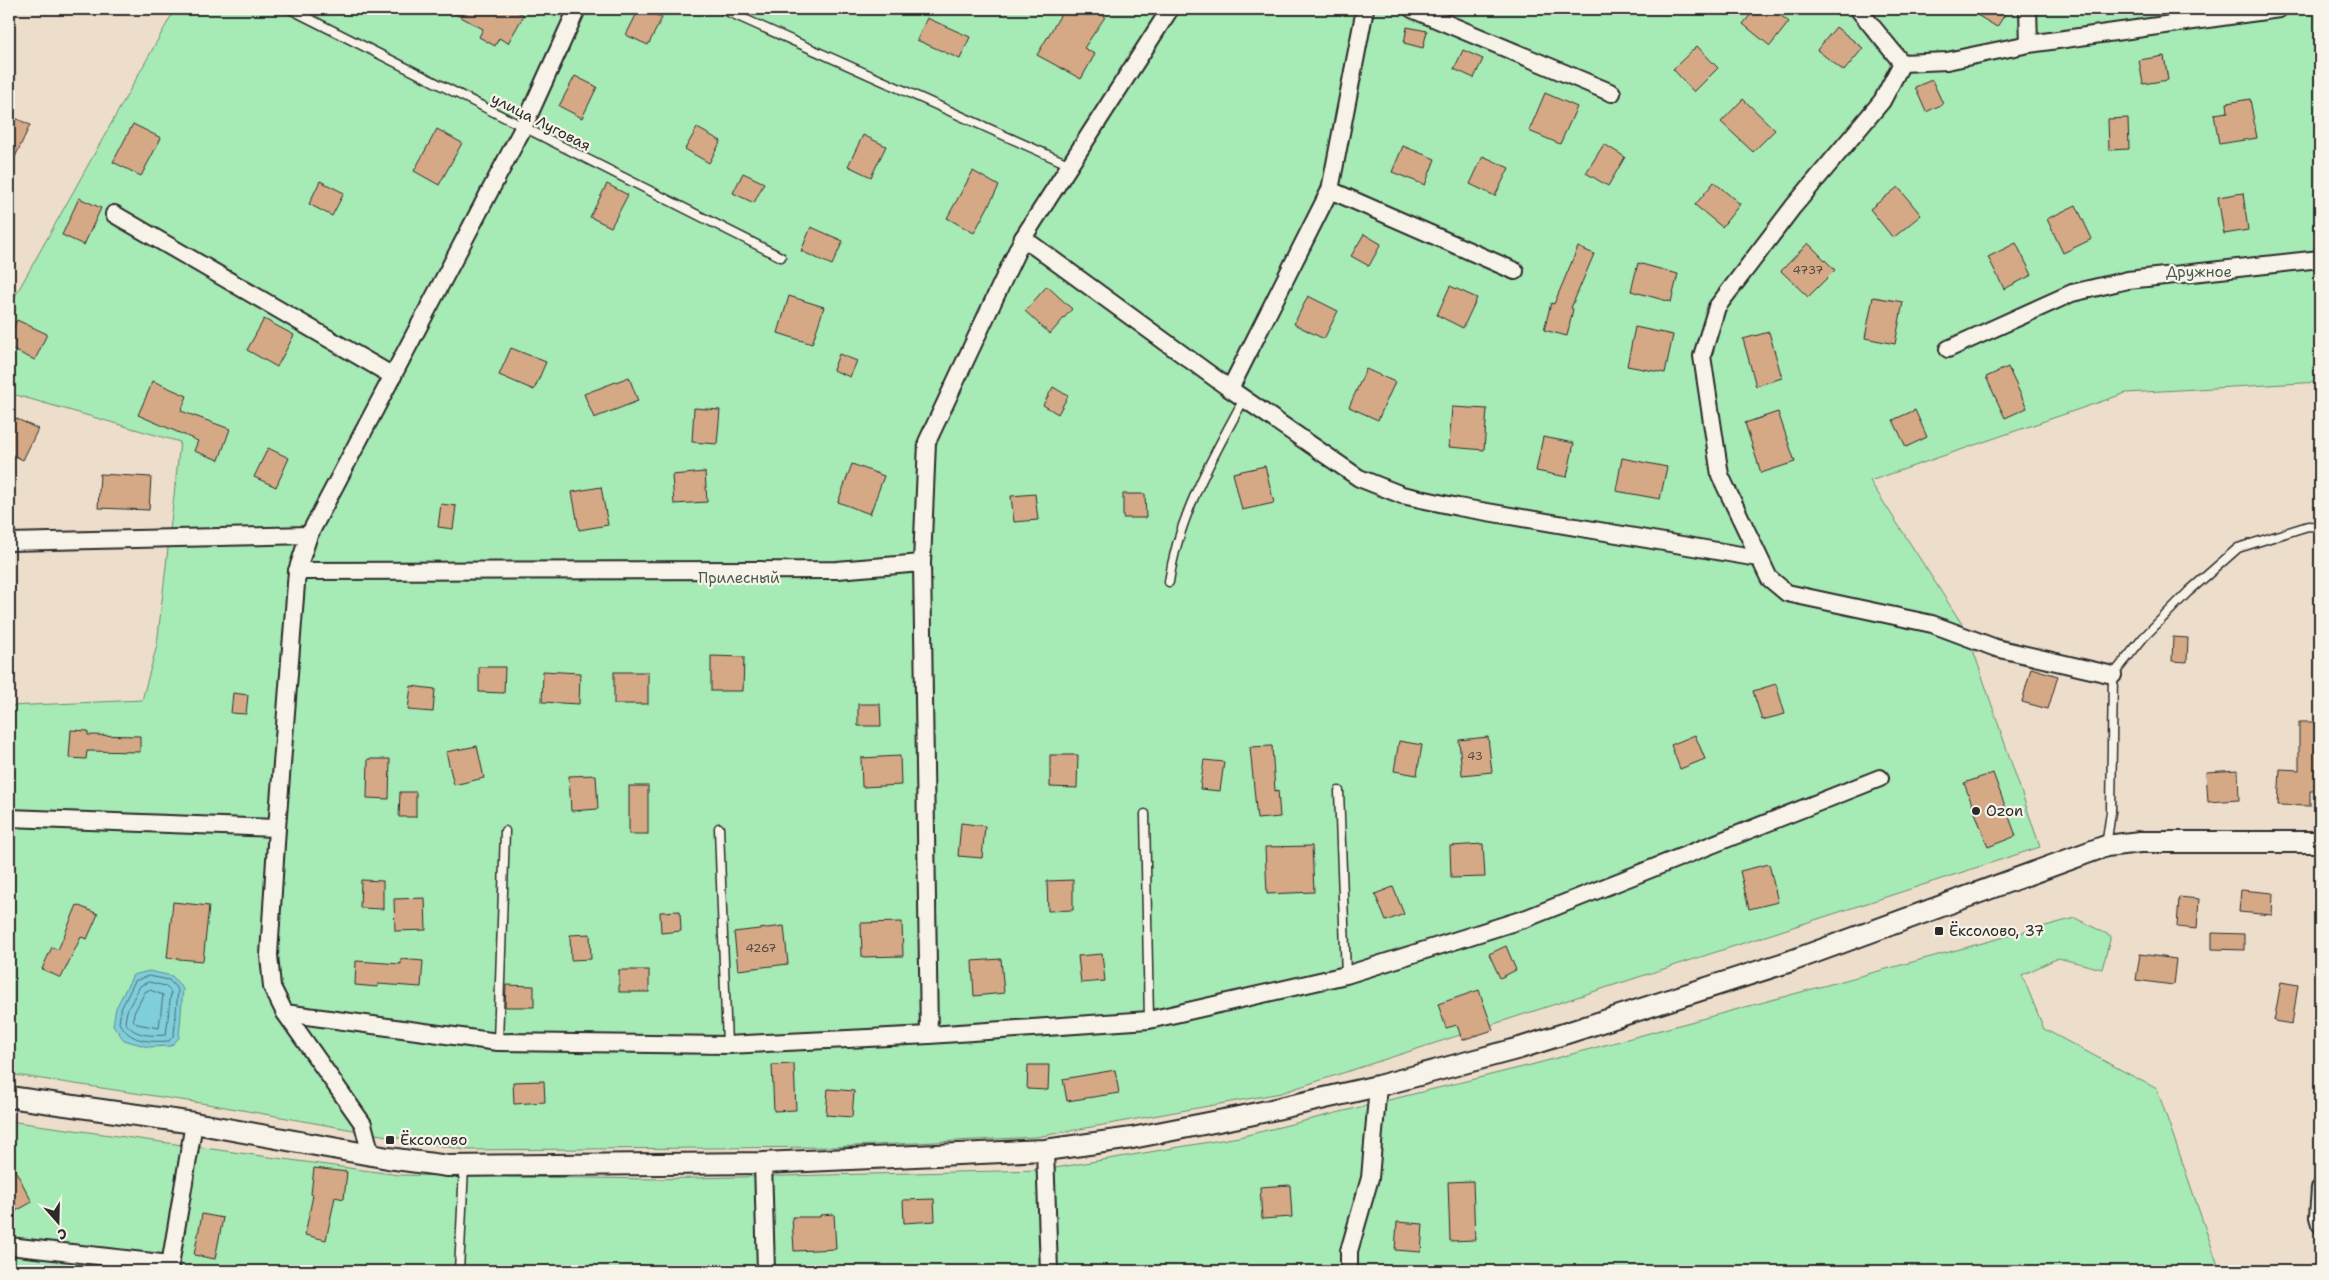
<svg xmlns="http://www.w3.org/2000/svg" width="2329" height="1280" font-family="'Shantell Sans',sans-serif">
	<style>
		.green { fill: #a6eab5; stroke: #688a70 }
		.water { fill: #7fcedb; stroke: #5d8d95 }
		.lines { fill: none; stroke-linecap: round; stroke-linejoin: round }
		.shore { stroke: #4d6c71; stroke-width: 1 }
		.building { fill: #d5a986; stroke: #2b2b2b }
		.service-casing { stroke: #2b2b2b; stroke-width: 11 }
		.minor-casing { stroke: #2b2b2b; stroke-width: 20 }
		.tertiary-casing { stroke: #2b2b2b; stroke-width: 24 }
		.service { stroke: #f7f3e8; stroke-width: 8 }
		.minor { stroke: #f7f3e8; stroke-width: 16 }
		.tertiary { stroke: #f7f3e8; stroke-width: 20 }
		.poi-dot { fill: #2b2b2b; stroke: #f7f3e8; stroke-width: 2 }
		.labels { text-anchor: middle; stroke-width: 4.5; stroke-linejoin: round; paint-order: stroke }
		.number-label { font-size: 12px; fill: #564a42 }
		.street-label { font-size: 15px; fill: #2b2b2b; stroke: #f7f3e8 }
		.park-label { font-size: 15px; fill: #4a5b4e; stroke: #f7f3e8 }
		.poi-label { font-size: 15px; fill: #2b2b2b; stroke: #f7f3e8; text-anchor: start }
	</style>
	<rect width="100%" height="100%" fill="#edddcb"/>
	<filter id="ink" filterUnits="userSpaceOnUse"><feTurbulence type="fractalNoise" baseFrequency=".02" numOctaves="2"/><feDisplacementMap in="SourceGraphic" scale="10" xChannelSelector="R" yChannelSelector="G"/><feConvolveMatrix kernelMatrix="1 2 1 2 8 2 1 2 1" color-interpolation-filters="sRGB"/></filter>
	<g filter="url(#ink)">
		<g class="green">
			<path d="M 175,9 L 2320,9 L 2320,382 L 2126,393 L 1870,481 L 1967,632 L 2040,847 L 1281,1093 L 1036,1137 L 834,1147 L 465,1150 L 214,1105 L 9,1074 L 9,706 L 142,700 L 157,645 L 180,442 L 9,393 L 9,307 Z"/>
			<path d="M 2075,918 L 2111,936 L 2102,969 L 2058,958 L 2022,975 L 2044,1029 L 2157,1089 L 2220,1271 L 9,1271 L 9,1121 L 399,1175 L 651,1179 L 1043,1170 L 1239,1137 L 1531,1065 Z"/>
		</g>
		<path class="water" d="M 149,971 L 172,976 L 183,989 L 179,1038 L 171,1046 L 148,1047 L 124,1040 L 113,1025 L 116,1008 L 133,975 Z"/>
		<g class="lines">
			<g class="shore">
				<path d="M 149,976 L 169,980 L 178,990 L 174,1035 L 169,1041 C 147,1042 131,1042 119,1023 L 121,1009 L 135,981 Z"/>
				<path d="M 149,982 L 165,986 L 171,992 L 166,1035 C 150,1036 134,1036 125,1022 L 127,1011 L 140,986 Z"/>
				<path d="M 150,990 L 163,995 L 159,1028 L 137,1024 L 133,1020 L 134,1013 L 145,992 Z"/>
			</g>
		</g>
		<g class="building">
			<path d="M 446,9 L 511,9 L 524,15 L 508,43 L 499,38 L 495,46 L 479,37 L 483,29 Z"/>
			<path d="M 639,9 L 644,9 L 662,18 L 648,45 L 626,35 Z"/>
			<path d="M 1064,9 L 1093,9 L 1105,17 L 1084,48 L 1095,54 L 1081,79 L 1037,55 Z"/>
			<path d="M 1755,9 L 1773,9 L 1789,22 L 1770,46 L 1743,24 Z"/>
			<path d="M 1967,9 L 2008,9 L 1997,27 Z"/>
			<path d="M 927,18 L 970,37 L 960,59 L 917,40 Z"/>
			<path d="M 1407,27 L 1427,31 L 1423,48 L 1404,43 Z"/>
			<path d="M 1836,27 L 1863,48 L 1844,71 L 1817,50 Z"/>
			<path d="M 1697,46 L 1718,68 L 1694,92 L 1673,69 Z"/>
			<path d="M 1463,50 L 1483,59 L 1474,78 L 1454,69 Z"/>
			<path d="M 2164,56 L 2168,80 L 2143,84 L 2139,60 Z"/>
			<path d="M 575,76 L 597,87 L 582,118 L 559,106 Z"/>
			<path d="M 1932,80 L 1943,104 L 1926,112 L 1915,87 Z"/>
			<path d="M 1545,93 L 1577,107 L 1560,144 L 1529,131 Z"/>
			<path d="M 1743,99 L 1775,130 L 1753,152 L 1721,122 Z"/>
			<path d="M 2250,99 L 2257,138 L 2219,144 L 2214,114 L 2228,112 L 2227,103 Z"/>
			<path d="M 9,115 L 30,125 L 9,170 Z"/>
			<path d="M 2128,118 L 2129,149 L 2109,150 L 2108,119 Z"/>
			<path d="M 133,124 L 161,138 L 141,176 L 113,162 Z"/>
			<path d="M 697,128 L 721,141 L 709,163 L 685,149 Z"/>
			<path d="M 437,129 L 462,143 L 439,185 L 414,171 Z"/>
			<path d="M 863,135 L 886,146 L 871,177 L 848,166 Z"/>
			<path d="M 1604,144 L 1625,157 L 1608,186 L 1586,173 Z"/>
			<path d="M 1403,146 L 1435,159 L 1425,185 L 1392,172 Z"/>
			<path d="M 1483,156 L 1509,168 L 1495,196 L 1470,184 Z"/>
			<path d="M 973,171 L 999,186 L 974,233 L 947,218 Z"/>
			<path d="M 743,173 L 764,183 L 754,203 L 733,193 Z"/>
			<path d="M 320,181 L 344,193 L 332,216 L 309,204 Z"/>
			<path d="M 1714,182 L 1740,204 L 1722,227 L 1695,205 Z"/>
			<path d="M 607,184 L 628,195 L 611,227 L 590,217 Z"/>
			<path d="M 1898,187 L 1921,215 L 1893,238 L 1870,209 Z"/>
			<path d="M 2243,193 L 2248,230 L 2224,234 L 2218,197 Z"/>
			<path d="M 79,198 L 101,208 L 84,245 L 62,235 Z"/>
			<path d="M 2076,205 L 2092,239 L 2063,253 L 2047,219 Z"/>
			<path d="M 811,227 L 843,241 L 832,265 L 801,251 Z"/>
			<path d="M 1364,234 L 1381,244 L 1369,266 L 1351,256 Z"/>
			<path d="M 1808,243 L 1835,270 L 1808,297 L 1781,271 Z"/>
			<path d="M 2016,243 L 2032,275 L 2004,289 L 1988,257 Z"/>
			<path d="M 1578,247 L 1594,254 L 1571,308 L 1573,309 L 1567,336 L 1544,330 L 1551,303 L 1554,304 Z"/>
			<path d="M 1638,263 L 1678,274 L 1671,302 L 1631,291 Z"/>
			<path d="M 1047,286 L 1072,309 L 1050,334 L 1025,311 Z"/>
			<path d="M 1450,286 L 1477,298 L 1463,328 L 1437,315 Z"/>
			<path d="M 789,296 L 824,307 L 812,344 L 778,333 Z"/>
			<path d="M 1308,296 L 1338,311 L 1324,339 L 1294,324 Z"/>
			<path d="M 1873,297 L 1903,302 L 1895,344 L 1865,338 Z"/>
			<path d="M 264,319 L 294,335 L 277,367 L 247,350 Z"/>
			<path d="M 17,320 L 47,334 L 35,360 L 9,348 L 9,337 Z"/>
			<path d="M 1635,327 L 1673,335 L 1665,373 L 1627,366 Z"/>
			<path d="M 1769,332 L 1782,378 L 1756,386 L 1743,339 Z"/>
			<path d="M 511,348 L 546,362 L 534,390 L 499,375 Z"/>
			<path d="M 839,354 L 857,361 L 850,377 L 833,370 Z"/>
			<path d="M 2008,367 L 2027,408 L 2005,418 L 1986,377 Z"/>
			<path d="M 1366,369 L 1395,382 L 1378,420 L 1349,407 Z"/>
			<path d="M 629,377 L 638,401 L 594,418 L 584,394 Z"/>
			<path d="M 153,381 L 187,396 L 181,411 L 230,429 L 219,460 L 194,451 L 198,441 L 138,415 Z"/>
			<path d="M 1053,387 L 1068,396 L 1058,414 L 1043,405 Z"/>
			<path d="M 1452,407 L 1487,409 L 1484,450 L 1449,447 Z"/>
			<path d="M 694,408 L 720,410 L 717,444 L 692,442 Z"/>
			<path d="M 1915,410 L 1927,437 L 1906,447 L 1893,420 Z"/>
			<path d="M 1778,412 L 1795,462 L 1761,473 L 1745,423 Z"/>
			<path d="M 9,415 L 38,429 L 23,460 L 9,453 Z"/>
			<path d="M 1543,437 L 1574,443 L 1567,477 L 1536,471 Z"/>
			<path d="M 268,448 L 289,458 L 276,487 L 254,477 Z"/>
			<path d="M 1622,458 L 1667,467 L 1660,499 L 1616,491 Z"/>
			<path d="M 852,464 L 884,476 L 870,514 L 838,502 Z"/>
			<path d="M 1265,466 L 1274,503 L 1242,510 L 1233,473 Z"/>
			<path d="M 705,472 L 707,502 L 674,504 L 672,475 Z"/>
			<path d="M 100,474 L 151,477 L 149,510 L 98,508 Z"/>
			<path d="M 601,487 L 608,525 L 579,530 L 572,492 Z"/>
			<path d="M 1035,494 L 1038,520 L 1014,522 L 1011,496 Z"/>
			<path d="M 1123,494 L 1145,494 L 1146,518 L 1123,518 Z"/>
			<path d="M 441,504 L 456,506 L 453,529 L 438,527 Z"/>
			<path d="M 2173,637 L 2188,638 L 2187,662 L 2172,661 Z"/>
			<path d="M 711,656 L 744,657 L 743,691 L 711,691 Z"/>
			<path d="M 479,667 L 505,667 L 504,693 L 479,692 Z"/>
			<path d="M 2031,668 L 2058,676 L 2048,709 L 2022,702 Z"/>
			<path d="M 543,671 L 580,673 L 579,704 L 542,702 Z"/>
			<rect x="614" y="672" width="34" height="32"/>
			<path d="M 1776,684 L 1785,714 L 1762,720 L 1753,691 Z"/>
			<path d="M 411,686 L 435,689 L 433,712 L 408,710 Z"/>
			<path d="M 233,693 L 248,695 L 246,714 L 231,713 Z"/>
			<path d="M 858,704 L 880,704 L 881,726 L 858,726 Z"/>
			<path d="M 2299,722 L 2320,722 L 2320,791 L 2310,791 L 2310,806 L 2278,805 L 2280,769 L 2299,770 Z"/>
			<path d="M 71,730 L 88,731 L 88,735 L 140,736 L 140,752 L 87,751 L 86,759 L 69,758 Z"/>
			<path d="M 1695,735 L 1705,759 L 1680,769 L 1671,745 Z"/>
			<path d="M 1488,737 L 1492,772 L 1462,775 L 1459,740 Z"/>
			<path d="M 1399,741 L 1422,745 L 1417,775 L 1394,771 Z"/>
			<path d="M 477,746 L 484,778 L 454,785 L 446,752 Z"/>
			<path d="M 1272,746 L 1275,791 L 1278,790 L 1280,817 L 1257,819 L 1250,747 Z"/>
			<path d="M 1050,755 L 1078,755 L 1077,788 L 1050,787 Z"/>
			<path d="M 900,756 L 901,785 L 862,787 L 861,758 Z"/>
			<path d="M 368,759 L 390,759 L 389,799 L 367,798 Z"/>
			<path d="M 1204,760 L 1224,762 L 1220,791 L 1200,789 Z"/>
			<path d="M 2238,770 L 2239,800 L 2208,802 L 2206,772 Z"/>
			<path d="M 1993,773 L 2016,836 L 1988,847 L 1964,783 Z"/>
			<path d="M 596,775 L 598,809 L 571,811 L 569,776 Z"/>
			<rect x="629" y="786" width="19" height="48"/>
			<path d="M 400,792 L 416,792 L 416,817 L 399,817 Z"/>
			<path d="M 961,823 L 985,826 L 982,858 L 958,856 Z"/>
			<path d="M 1483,844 L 1485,877 L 1451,878 L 1450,846 Z"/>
			<path d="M 1312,846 L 1314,892 L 1267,894 L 1265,847 Z"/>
			<path d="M 1769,864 L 1778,902 L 1749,909 L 1740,871 Z"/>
			<path d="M 361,880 L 383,881 L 383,909 L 360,908 Z"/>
			<path d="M 1073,880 L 1073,910 L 1048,911 L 1047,881 Z"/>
			<path d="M 1393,887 L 1404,914 L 1386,921 L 1375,894 Z"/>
			<path d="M 2241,890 L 2273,893 L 2272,915 L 2239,912 Z"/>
			<path d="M 2179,897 L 2199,899 L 2197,929 L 2177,927 Z"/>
			<path d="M 425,898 L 426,930 L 395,931 L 394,899 Z"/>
			<path d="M 173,902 L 209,906 L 203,961 L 167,958 Z"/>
			<path d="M 77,905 L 98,914 L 87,939 L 81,937 L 61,978 L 42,969 L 52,947 L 58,950 Z"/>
			<path d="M 680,911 L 681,931 L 661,933 L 660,912 Z"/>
			<path d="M 902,922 L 903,956 L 862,957 L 861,923 Z"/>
			<path d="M 784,926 L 788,964 L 738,970 L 734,932 Z"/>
			<path d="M 2212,933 L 2244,934 L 2244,950 L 2212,949 Z"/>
			<path d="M 590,934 L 591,959 L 571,960 L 570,935 Z"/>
			<path d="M 1506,946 L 1516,970 L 1500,978 L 1489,954 Z"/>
			<path d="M 1102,954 L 1105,981 L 1081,983 L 1078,956 Z"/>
			<path d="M 2140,954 L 2176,959 L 2173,985 L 2136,980 Z"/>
			<path d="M 401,959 L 423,961 L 421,987 L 378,984 L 378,987 L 355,985 L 356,961 L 401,964 Z"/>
			<path d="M 1001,959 L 1004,993 L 974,996 L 972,961 Z"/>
			<rect x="619" y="970" width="30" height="22"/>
			<path d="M 2281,982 L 2298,985 L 2292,1024 L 2274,1021 Z"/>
			<path d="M 506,985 L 534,986 L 534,1007 L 505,1007 Z"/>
			<path d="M 1479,990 L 1493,1030 L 1462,1040 L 1457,1025 L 1446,1028 L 1438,1004 Z"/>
			<path d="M 794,1064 L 796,1110 L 774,1111 L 772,1065 Z"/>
			<path d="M 1028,1065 L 1049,1065 L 1048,1090 L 1027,1089 Z"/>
			<path d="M 1115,1070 L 1119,1093 L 1067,1101 L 1063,1079 Z"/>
			<path d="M 544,1081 L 545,1102 L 514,1104 L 513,1082 Z"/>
			<path d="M 828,1089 L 854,1091 L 852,1117 L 826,1115 Z"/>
			<path d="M 9,1158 L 32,1202 L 9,1215 Z"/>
			<path d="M 314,1168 L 347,1172 L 344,1199 L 335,1197 L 326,1240 L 305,1235 L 313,1195 L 311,1194 Z"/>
			<path d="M 1473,1181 L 1475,1240 L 1450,1241 L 1448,1182 Z"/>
			<path d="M 1290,1185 L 1292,1217 L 1262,1219 L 1260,1187 Z"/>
			<path d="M 934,1199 L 935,1221 L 904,1223 L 903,1200 Z"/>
			<path d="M 202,1214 L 223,1218 L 215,1259 L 194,1255 Z"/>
			<path d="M 834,1214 L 836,1249 L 794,1251 L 792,1217 L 820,1217 L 820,1215 Z"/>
			<path d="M 1397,1222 L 1423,1224 L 1421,1252 L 1395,1250 Z"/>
		</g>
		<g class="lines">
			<g class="service-casing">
				<g id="service">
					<path d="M 290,9 L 781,257"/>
					<path d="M 722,9 L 1068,164"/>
					<path d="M 1169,582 C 1178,516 1213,457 1244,399"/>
					<path d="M 1339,791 L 1346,975"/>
					<path d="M 1145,814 L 1149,1020"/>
					<path d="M 719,828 L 727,1045"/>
					<path d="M 2106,846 L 2111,812 L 2113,675 L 2143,638 L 2188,592 L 2238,548 L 2308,526 L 2320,527"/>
					<path d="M 498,1042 L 505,831"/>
					<path d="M 459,1271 L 464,1167"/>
				</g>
			</g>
			<g class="minor-casing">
				<g id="minor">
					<path d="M 1412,9 L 1612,93"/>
					<path d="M 1858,9 L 1902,63 L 1947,61 L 2029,44 L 2279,9"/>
					<path d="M 2028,9 L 2029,44"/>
					<path d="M 1902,63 L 1882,101 L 1793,207 L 1717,307 L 1702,356 L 1720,475 L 1769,578 L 1787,593 L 1932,624 L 1996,648 L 2113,675"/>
					<path d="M 1330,190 L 1515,271"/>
					<path d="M 114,214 L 393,376"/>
					<path d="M 1023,238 L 1230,389 L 1359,478 L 1402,495 L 1458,507 L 1758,558"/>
					<path d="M 1948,349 L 2072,293 L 2128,280 L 2320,259"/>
					<path d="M 1230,389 L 1330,190 L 1365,9"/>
					<path d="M 9,542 L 309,535"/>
					<path d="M 297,571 L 837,570 L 922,563"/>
					<path d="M 9,818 L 277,828"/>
					<path d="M 285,1013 L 498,1042 L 727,1045 L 929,1035 L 1149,1020 L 1346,975 L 1527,918 L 1880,778"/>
					<path d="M 929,1035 L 922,563 L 927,442 L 1023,238 L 1170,9"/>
					<path d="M 1045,1150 L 1049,1271"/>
					<path d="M 371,1155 L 363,1124 L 285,1013 L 272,987 L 269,955 L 277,828 L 297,571 L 309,535 L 523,128 L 577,9"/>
					<path d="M 763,1163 L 766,1271"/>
					<path d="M 2320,1188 L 2318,1217 L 2320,1224"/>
					<path d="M 9,1246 L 170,1264"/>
					<path d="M 169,1271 L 194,1123"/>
					<path d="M 1349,1271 L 1349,1251 L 1370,1178 L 1378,1086"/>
				</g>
			</g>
			<g class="tertiary-casing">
				<path id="tertiary" d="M 9,1097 L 194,1123 L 388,1158 L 448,1166 L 763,1163 L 1045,1150 L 1132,1138 L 1249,1115 L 1378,1086 L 1520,1048 L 1791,961 L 2106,846 L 2140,842 L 2320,842"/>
			</g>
			<use href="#service" class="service"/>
			<use href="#minor" class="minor"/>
			<use href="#tertiary" class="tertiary"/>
		</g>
	</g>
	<g class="poi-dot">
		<circle cx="1976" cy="811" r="5"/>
		<rect x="1934" y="926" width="10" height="10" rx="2.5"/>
		<rect x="385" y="1135" width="10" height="10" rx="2.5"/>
	</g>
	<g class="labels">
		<g class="number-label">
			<text x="1808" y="274">4737</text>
			<text x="1475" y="760">43</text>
			<text x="761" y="952">4267</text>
		</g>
		<g class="street-label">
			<text transform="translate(541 122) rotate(27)" y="5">улица Луговая</text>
		</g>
		<g class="park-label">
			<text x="2199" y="277">Дружное</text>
			<text x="739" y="583">Прилесный</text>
		</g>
		<g class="poi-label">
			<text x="1986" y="816">Ozon</text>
			<text x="1949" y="936">Ёксолово, 37</text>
			<text x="400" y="1145">Ёксолово</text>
		</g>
	</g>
	<rect width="2329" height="1280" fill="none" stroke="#f7f3e8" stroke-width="30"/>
	<rect x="15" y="15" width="2299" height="1250" fill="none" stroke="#2b2b2b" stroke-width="2" filter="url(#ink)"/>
	<g transform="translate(58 1222) rotate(160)" stroke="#f7f3e8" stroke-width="4" paint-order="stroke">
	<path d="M0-4L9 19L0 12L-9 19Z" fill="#2b2b2b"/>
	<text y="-8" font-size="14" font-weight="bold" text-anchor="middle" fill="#2b2b2b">С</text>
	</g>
</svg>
